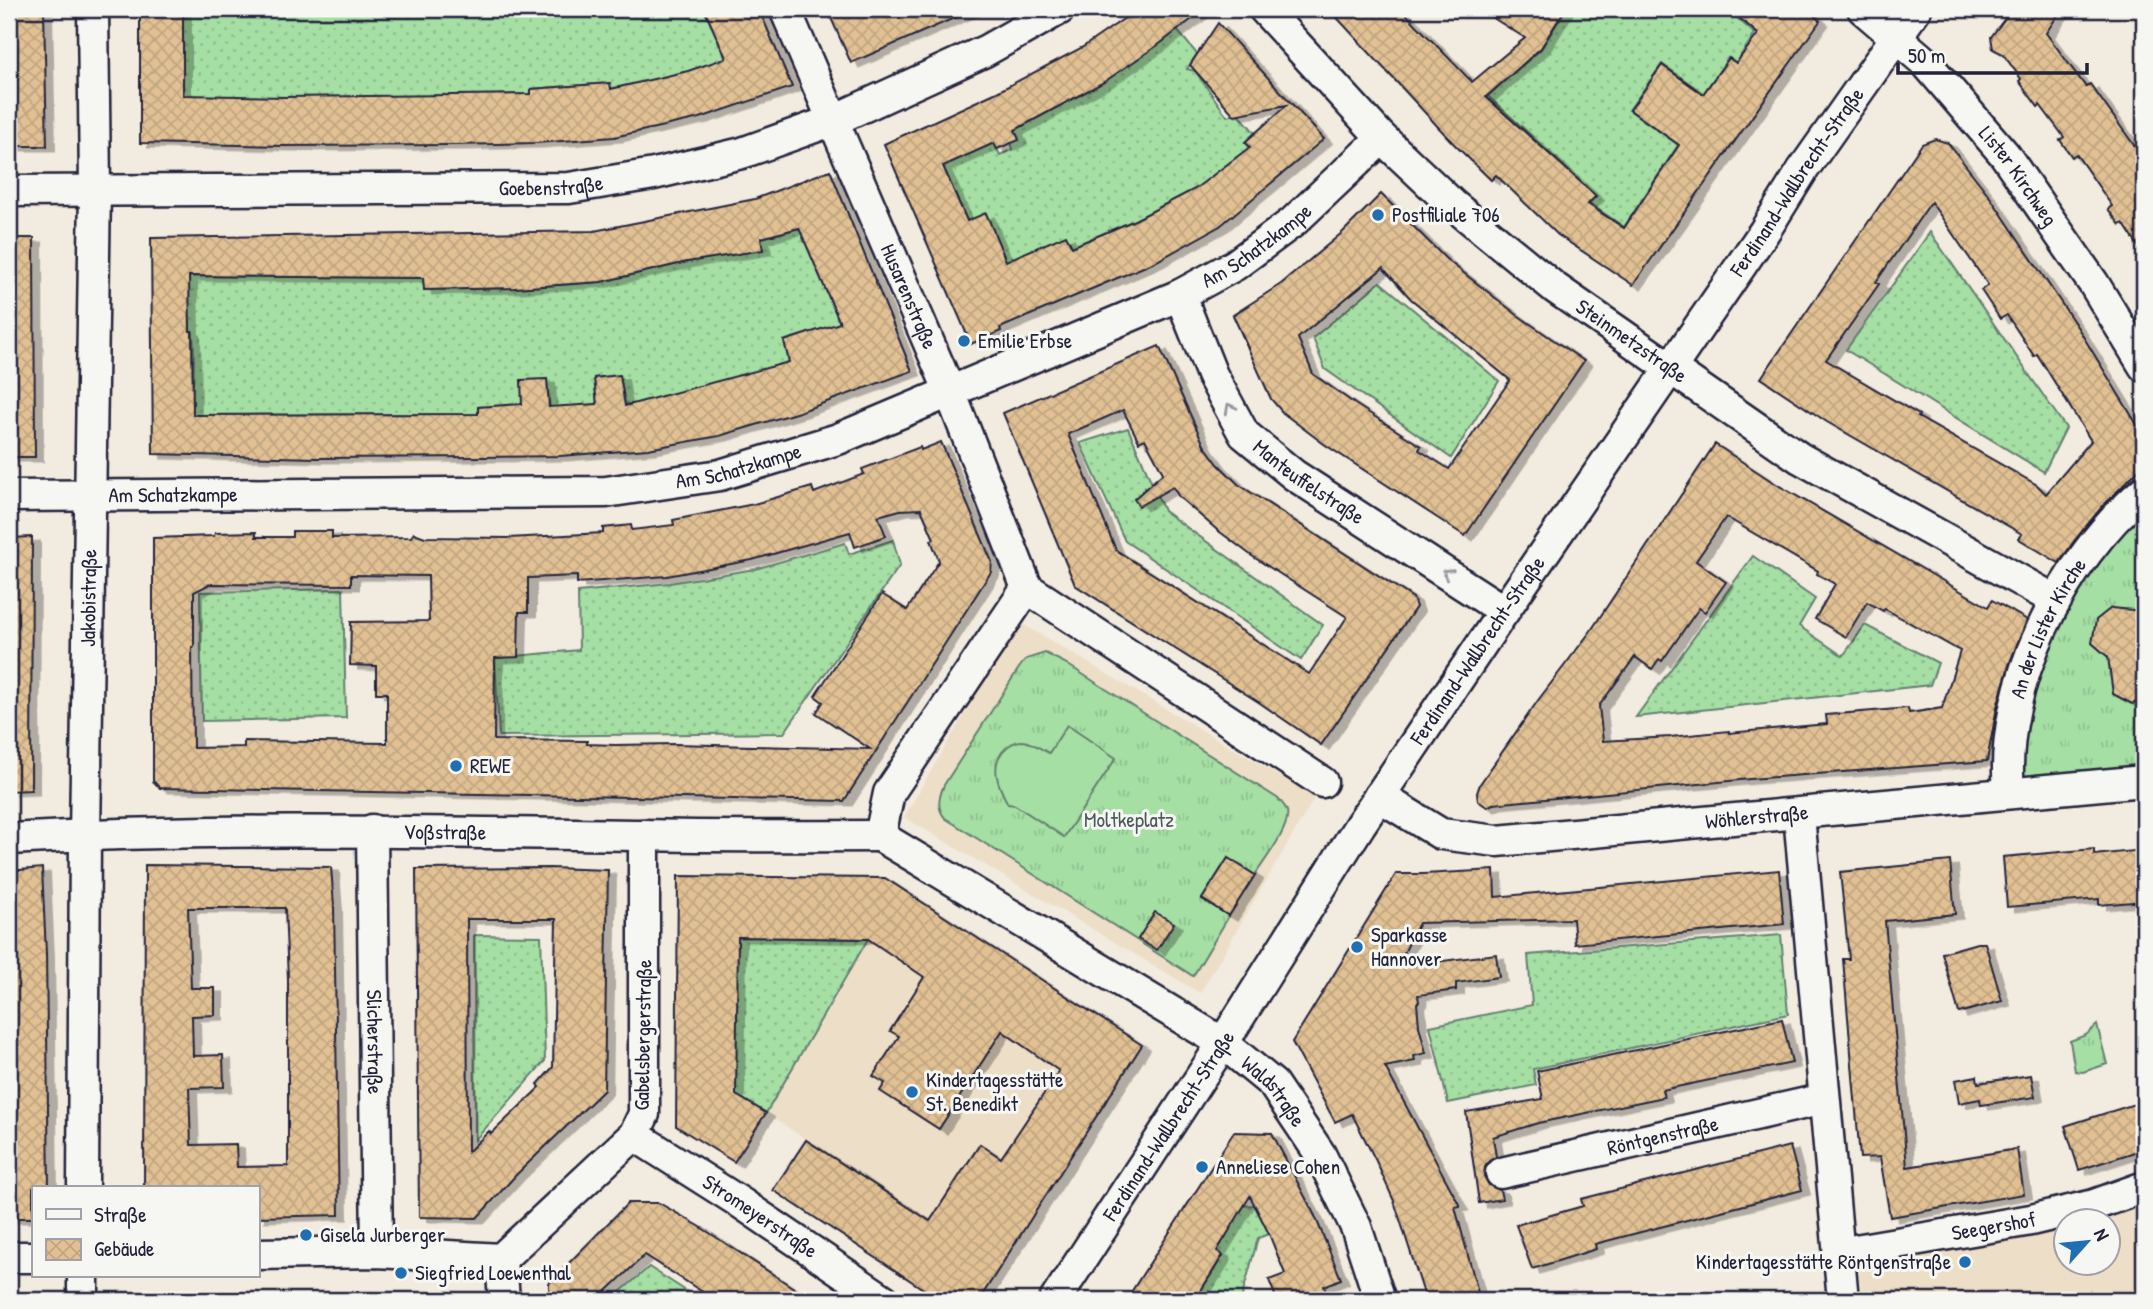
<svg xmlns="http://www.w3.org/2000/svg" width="2153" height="1309" font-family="'Patrick Hand',sans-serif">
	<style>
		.built { fill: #eddec8 }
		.grass { fill: url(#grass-tufts); stroke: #648070; stroke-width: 2 }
		.garden { fill: url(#garden-dots); stroke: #648070; stroke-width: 2 }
		.pitch { fill: #a5dfa4; stroke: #648070; stroke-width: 2 }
		.building { fill: url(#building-cross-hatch); stroke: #22223b; stroke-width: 2; fill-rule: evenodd; filter: url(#shadow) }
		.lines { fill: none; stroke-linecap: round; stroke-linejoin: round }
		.minor-casing { stroke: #22223b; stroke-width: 35 }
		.minor { stroke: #f6f6f2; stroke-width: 30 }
		.oneway { stroke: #9797a0 }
		.poi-dot { fill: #1f6fb2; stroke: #f6f6f2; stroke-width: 2.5 }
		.labels { text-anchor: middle; stroke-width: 6; stroke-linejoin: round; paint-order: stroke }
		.street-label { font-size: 21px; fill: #22223b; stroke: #f6f6f2 }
		.poi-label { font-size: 21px; fill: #22223b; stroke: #f6f6f2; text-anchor: start }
		.park-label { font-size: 21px; fill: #495b5a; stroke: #f6f6f2 }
	</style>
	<defs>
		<pattern id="grass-tufts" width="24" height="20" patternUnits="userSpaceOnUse" patternTransform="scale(1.75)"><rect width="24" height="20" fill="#a5dfa4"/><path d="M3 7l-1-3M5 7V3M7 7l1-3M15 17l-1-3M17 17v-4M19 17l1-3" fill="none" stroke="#8ebf8e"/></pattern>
		<pattern id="garden-dots" width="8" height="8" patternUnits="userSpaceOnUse" patternTransform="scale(1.75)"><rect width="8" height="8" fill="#a5dfa4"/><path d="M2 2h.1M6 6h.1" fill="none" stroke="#8ebf8e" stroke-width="1.8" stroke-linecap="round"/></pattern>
		<pattern id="building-cross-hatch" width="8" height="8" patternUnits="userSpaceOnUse" patternTransform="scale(1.75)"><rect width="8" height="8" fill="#e1c194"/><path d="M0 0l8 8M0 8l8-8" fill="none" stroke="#c1a680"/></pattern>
		<filter id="shadow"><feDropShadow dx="8" dy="4.5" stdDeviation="0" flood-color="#0004"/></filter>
	</defs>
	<rect width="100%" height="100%" fill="#f2ebdf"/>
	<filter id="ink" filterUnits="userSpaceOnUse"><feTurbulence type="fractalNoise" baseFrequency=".0143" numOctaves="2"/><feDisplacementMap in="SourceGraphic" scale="14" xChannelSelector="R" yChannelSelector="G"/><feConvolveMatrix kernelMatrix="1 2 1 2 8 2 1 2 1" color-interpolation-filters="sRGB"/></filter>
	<g filter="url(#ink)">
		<g class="built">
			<path d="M 1019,622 L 1315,797 L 1200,993 L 904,817 Z"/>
			<path d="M 868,939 L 1059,1071 L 1001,1158 L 979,1145 L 945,1198 L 935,1224 L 766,1113 Z"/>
			<path d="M 2144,1200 L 2144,1300 L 1864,1300 L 1859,1280 L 1860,1267 L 1867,1260 L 2000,1241 L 2065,1226 L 2066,1264 L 2108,1264 L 2108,1222 L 2080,1221 Z"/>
		</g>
		<g class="grass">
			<path d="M 2144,491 L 2144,781 L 2009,793 L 2030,657 Z"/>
			<path d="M 1045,653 L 1065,663 L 1277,798 C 1281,802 1285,805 1287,811 C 1291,827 1264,861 1255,875 L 1228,858 L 1202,899 L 1229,916 L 1193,976 L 945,818 C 936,807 939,797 944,785 L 1019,668 L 1026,659 Z"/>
			<path d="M 2097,1025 L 2107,1064 L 2083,1072 L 2075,1071 L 2070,1041 L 2086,1035 Z"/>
		</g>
		<g class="garden">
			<path d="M 183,9 L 704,9 L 720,44 L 732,62 L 611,89 L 609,83 L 532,89 L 531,94 L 183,103 Z"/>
			<path d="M 1556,9 L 1727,9 L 1755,34 L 1736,62 L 1728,58 L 1705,91 L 1703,110 L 1695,88 L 1662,64 L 1629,110 L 1678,145 L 1624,227 L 1589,203 L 1596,196 L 1488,96 L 1541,49 L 1563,14 Z"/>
			<path d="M 1177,30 L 1197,54 L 1187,69 L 1195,71 L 1227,116 L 1239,114 L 1255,133 L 1245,142 L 1250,147 L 1195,189 L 1135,220 L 1010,273 L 967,221 L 943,166 L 994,143 L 1000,155 L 1013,149 L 1011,143 L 1015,130 L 1104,82 Z"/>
			<path d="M 807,226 L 806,243 L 845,334 L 812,332 L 784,341 L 791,367 L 633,404 L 625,404 L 620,375 L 594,378 L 597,404 L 550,410 L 547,380 L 522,404 L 479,407 L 478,414 L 188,415 C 195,398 194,351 193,332 L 190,331 L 187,276 L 423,278 L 425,290 L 514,288 L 601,282 L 687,262 L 763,250 L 761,238 Z"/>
			<path d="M 1930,232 L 2066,428 L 2044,472 L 1846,350 Z"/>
			<path d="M 1380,282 L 1499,381 L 1451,458 L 1325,369 L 1313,338 Z"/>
			<path d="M 1128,428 L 1164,511 L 1323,625 L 1301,660 L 1125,541 L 1080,443 Z"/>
			<path d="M 893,540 L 900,565 L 784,733 L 499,736 L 495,658 L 579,650 L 578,592 L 670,583 L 755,569 L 845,543 L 849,554 Z"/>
			<path d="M 1753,556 L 1815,599 L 1799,626 L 1843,656 L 1865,625 L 1938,663 L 1930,685 L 1636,717 Z"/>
			<path d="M 343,589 L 346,718 L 202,721 L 200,592 Z"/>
			<path d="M 474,935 L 541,936 L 545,1061 L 475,1140 Z"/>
			<path d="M 1781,935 L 1788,1014 L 1533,1069 L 1536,1085 L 1448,1103 L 1430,1026 L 1532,1005 L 1528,955 Z"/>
			<path d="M 737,937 L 868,939 L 766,1113 L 736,1095 Z"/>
			<path d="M 1255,1205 L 1269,1234 L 1258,1238 L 1241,1300 L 1195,1300 L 1223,1256 L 1217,1251 L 1242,1206 Z"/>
			<path d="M 649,1267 L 700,1300 L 611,1300 Z"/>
		</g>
		<path class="pitch" d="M 1067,725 L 1116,758 L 1064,837 L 1015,805 L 1008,804 C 998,786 988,763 1007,747 C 1012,743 1017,741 1023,741 C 1032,742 1041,749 1049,753 Z"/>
		<g class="building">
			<path d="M 9,9 L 44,9 L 47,146 L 9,146 Z"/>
			<path d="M 140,9 L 183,9 L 183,95 L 284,97 L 531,94 L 531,89 L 610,83 L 611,89 L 688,71 L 726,58 L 704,9 L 759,9 L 792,87 L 700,118 L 614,137 L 536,143 L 455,145 L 284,146 L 140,143 Z"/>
			<path d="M 827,9 L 975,9 L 851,63 Z"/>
			<path d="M 1138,9 L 1205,9 L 1161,43 L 1104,82 L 1015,130 L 1019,140 L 997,149 L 994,143 L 943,166 L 967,221 L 986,213 L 1006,261 L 1066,235 L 1072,247 L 1135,220 L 1195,189 L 1250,147 L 1245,142 L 1287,105 L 1234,115 L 1190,65 L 1218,23 L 1324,139 L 1220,226 L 1155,262 L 1000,328 L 1001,331 L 971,344 L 884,144 L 997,92 L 1083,47 Z"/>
			<path d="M 1329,9 L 1401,9 L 1472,82 L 1525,38 L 1479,9 L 1565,9 L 1541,48 L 1486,97 L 1596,196 L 1588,204 L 1624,228 L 1679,145 L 1630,110 L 1662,65 L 1703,94 L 1729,58 L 1736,63 L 1758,34 L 1729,9 L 1807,9 L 1820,21 L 1633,285 L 1558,235 L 1496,175 L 1491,180 L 1453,143 Z"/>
			<path d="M 2012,9 L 2062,9 L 2046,33 L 2086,87 L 2090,84 L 2144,159 L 2144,255 L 2123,223 L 2120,225 L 2108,209 L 2112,206 L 2076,154 L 2072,157 L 2060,140 L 2064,137 L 2040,105 L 2038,107 L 2019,81 L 2021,79 L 2003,54 L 1993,49 L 1991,37 Z"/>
			<path d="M 1935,139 L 1948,143 L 1988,194 L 2078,328 L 2144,436 L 2144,464 L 2101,508 L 2074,541 L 2059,563 L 2019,539 L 2022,534 L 1827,422 L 1761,378 L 1922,144 ZM 1931,202 L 1988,285 L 1981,290 L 2000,319 L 2007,315 L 2034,356 L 2037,354 L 2091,441 L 2046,494 L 2037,485 L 1918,417 L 1919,415 L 1826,360 L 1879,284 L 1876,282 Z"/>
			<path d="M 830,170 L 912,371 L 799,412 L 719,436 L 648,449 L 560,456 L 483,457 L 317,458 L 153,454 L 151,238 L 594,231 L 755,199 ZM 799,228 L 840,323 L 784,341 L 789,362 L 625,406 L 620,375 L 594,378 L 597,404 L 549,407 L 547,379 L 521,380 L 522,404 L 478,407 L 478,414 L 193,415 L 192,331 L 190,331 L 189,276 L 423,278 L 424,290 L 514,288 L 601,282 L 687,262 L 763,250 L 761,238 Z"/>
			<path d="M 1381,194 L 1446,259 L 1516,314 L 1584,361 L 1465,536 L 1324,444 L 1283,413 L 1271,399 L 1233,315 L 1281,284 L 1343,232 ZM 1383,268 L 1411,299 L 1510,380 L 1449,469 L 1419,450 L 1421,446 L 1355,404 L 1313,374 L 1298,338 Z"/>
			<path d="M 9,238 L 34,238 L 35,457 L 9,457 Z"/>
			<path d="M 1159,346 L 1204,445 L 1218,464 L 1238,484 L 1413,598 L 1416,607 L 1321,745 L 1260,703 L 1075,585 L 1003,413 ZM 1123,410 L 1139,442 L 1145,439 L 1163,473 L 1134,499 L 1139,506 L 1173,487 L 1179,497 L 1216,529 L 1252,556 L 1347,617 L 1309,674 L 1116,550 L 1068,434 Z"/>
			<path d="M 941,442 L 992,562 L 991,572 L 844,801 L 160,788 L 153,781 L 153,538 L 214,536 L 215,533 L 256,532 L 256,537 L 292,537 L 292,531 L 332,531 L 332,538 L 411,537 L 414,533 L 425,537 L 508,538 L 603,533 L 603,528 L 631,525 L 632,530 L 674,525 L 673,520 L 754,504 L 812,487 L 814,493 L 864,474 L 862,469 L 920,447 L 921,450 ZM 921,509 L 934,539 L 931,540 L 939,561 L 907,610 L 882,594 L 815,696 L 823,702 L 816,713 L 870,749 L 675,744 L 615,745 L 587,744 L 587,741 L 494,740 L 495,658 L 518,657 L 519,612 L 528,612 L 528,578 L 577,576 L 577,583 L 667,576 L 752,560 L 850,532 L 855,547 L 886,536 L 878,516 L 900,510 ZM 351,575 L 428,576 L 429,621 L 351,622 L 350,665 L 376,666 L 376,693 L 387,693 L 387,743 L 244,741 L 244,747 L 193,748 L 192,647 L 194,647 L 194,592 L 210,584 L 351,585 Z"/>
			<path d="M 1715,444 L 1776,484 L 1988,607 L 1992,600 L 2027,620 L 2010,662 L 1997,707 L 1987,761 L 1750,779 L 1493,804 L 1487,807 L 1478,801 L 1477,793 L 1480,784 L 1539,699 L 1590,632 ZM 1726,517 L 1818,571 L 1817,574 L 1835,584 L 1815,619 L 1846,637 L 1867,602 L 1883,611 L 1885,609 L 1960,651 L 1942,708 L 1909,713 L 1908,708 L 1826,715 L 1827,724 L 1729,733 L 1729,731 L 1670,737 L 1603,741 L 1599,706 L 1635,657 L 1652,669 L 1659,659 L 1662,661 L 1699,608 L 1705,612 L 1726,582 L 1696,561 Z"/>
			<path d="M 32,537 L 31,790 L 9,791 L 9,538 Z"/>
			<path d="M 2111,608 L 2144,611 L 2144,699 L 2132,704 L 2113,694 L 2108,657 L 2092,643 L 2096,620 Z"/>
			<path d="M 2094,849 L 2094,855 L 2144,850 L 2144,901 L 2099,905 L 2099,899 L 2007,907 L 2003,857 Z"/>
			<path d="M 1228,858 L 1255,875 L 1229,916 L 1202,899 Z"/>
			<path d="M 1950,861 L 1955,914 L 1885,921 L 1907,1167 L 2017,1149 L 2024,1194 L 1890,1217 L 1880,1157 L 1860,1158 L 1843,959 L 1849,959 L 1840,872 Z"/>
			<path d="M 145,865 L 331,867 L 334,906 L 339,1215 L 257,1217 L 257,1188 L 144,1188 ZM 188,908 L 285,908 L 288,979 L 288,1166 L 237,1167 L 236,1144 L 191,1145 L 189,1088 L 224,1087 L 223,1055 L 193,1056 L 192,1016 L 215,1015 L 215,988 L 191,988 Z"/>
			<path d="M 42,868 L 46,953 L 49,1188 L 33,1188 L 33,1218 L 9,1218 L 9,871 Z"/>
			<path d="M 550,868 L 608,870 L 604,1090 L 516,1175 L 477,1218 L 419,1217 L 416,869 ZM 467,919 L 556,919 L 553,1067 L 538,1084 L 540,1087 L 491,1134 L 489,1131 L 468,1152 Z"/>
			<path d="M 1494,870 L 1495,897 L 1779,870 L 1784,924 L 1575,944 L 1573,919 L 1419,923 L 1397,967 L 1496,954 L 1499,977 L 1456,983 L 1456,990 L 1418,995 L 1419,1002 L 1417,1003 L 1419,1026 L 1426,1053 L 1414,1056 L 1415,1061 L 1385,1067 L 1460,1206 L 1455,1207 L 1480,1300 L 1426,1300 L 1394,1201 L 1376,1161 L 1352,1114 L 1335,1122 L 1292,1042 L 1396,874 L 1424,874 Z"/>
			<path d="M 678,876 L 885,878 L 1142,1045 L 979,1300 L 940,1300 L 773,1190 L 806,1140 L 930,1221 L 980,1144 L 1001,1158 L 1059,1071 L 1002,1031 L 939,1129 L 880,1091 L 885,1083 L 873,1076 L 899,1036 L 890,1031 L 924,977 L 868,939 L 738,937 L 736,1095 L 766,1113 L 734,1162 L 676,1126 Z"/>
			<path d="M 1155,912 L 1174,923 L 1157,950 L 1138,939 Z"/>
			<path d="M 1977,943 L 1985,943 L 2002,1001 L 1959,1013 L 1942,953 Z"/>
			<path d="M 1782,1019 L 1792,1063 L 1662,1090 L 1664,1097 L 1538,1123 L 1493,1137 L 1496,1157 L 1489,1161 L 1485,1167 L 1484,1176 L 1489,1185 L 1500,1190 L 1502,1199 L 1479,1203 L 1466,1112 L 1543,1099 L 1537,1071 Z"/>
			<path d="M 2031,1075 L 2035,1097 L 1981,1105 L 1980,1099 L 1959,1103 L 1955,1080 L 1977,1076 L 1978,1083 Z"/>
			<path d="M 2144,1101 L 2144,1149 L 2079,1170 L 2065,1126 Z"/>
			<path d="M 1234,1132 L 1272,1133 L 1315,1216 L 1341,1279 L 1324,1286 L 1329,1300 L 1277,1300 L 1269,1280 L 1285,1274 L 1269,1234 L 1250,1196 L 1217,1251 L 1223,1255 L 1195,1300 L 1126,1300 Z"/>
			<path d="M 1790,1146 L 1802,1190 L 1595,1244 L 1596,1249 L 1532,1269 L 1516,1225 L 1583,1206 L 1581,1199 Z"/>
			<path d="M 628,1203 L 659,1203 L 699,1226 L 812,1300 L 715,1300 L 645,1255 L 597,1300 L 549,1300 L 549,1283 Z"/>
		</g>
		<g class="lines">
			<g class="minor-casing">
				<g id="minor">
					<path id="s1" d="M 785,9 L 950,392 L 1027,588"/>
					<path id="s2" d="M 1264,9 L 1382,138 L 1452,204 L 1555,288 L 1800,458 L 2055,600"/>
					<path id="s3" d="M 1863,9 L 1926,63 L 2005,155 L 2094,284 L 2144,366"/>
					<path id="s4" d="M 9,191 L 569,188 L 654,174 L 742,153 L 834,120 L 985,51 L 1060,9"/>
					<path id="s5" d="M 1180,295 L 1212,375 L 1244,434 L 1294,475 L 1504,611"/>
					<path id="s6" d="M 9,496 L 606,492 L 720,475 L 838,439 L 1180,295 L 1235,265 L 1293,222 L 1382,138"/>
					<path id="s7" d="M 2009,793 C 1999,685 2063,560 2144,491"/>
					<path id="s8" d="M 1379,796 L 1441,834 L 1497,841 L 2144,781"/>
					<path d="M 1799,815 L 1843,1300"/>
					<path id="s9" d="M 372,830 L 377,1252"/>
					<path id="s10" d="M 880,836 L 1223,1043 L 1273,1084 L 1320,1154 L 1356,1227 L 1380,1300"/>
					<path d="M 880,836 L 889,793 L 1027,588 L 1322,782"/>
					<path id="s11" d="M 9,839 C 219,827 430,832 641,835 C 720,837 800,836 880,836"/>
					<path id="s12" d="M 634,1135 L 741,1203 L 884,1300"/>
					<path id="s13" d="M 1501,1173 L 1824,1099"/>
					<path id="s14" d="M 83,1188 L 85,835 L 95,189 L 93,9"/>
					<path id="s15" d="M 1838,1253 L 2031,1220 L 2094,1205 L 2144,1187"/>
					<path d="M 257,1254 L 377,1252 L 501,1259"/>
					<path d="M 9,1257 L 33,1257"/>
					<path d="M 83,1276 L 83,1300"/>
					<path d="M 504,1300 L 501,1259 L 634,1135 L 644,1114 L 644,835"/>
					<path id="s16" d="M 1055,1300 L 1223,1043 L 1360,825 L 1504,611 L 1764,232 L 1802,171 L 1916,9"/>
				</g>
			</g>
			<use href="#minor" class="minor"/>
		</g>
		<defs><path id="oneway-chevron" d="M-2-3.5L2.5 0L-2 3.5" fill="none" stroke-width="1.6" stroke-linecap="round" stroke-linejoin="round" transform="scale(1.75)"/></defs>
		<g class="oneway">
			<use href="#oneway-chevron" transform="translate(1230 408) rotate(-118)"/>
			<use href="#oneway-chevron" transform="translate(1447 573) rotate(-147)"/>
		</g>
	</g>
	<g class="poi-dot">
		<circle cx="1378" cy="215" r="7"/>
		<circle cx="964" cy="341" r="7"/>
		<circle cx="456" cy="766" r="7"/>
		<circle cx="1357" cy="947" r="7"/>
		<circle cx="912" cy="1092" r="7"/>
		<circle cx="1202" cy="1167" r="7"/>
		<circle cx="306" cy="1235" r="7"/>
		<circle cx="1965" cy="1262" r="7"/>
		<circle cx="401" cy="1273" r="7"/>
	</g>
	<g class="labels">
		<g class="street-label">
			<text dy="7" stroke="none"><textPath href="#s3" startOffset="229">Lister Kirchweg</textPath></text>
			<text dy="7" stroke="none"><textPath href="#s16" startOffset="1342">Ferdinand-Wallbrecht-Straße</textPath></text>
			<text dy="7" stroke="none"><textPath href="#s4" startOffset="542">Goebenstraße</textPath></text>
			<text dy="7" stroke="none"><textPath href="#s6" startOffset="1298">Am Schatzkampe</textPath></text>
			<text dy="7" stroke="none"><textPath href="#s1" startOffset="313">Husarenstraße</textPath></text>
			<text dy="7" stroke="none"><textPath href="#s2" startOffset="497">Steinmetzstraße</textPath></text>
			<text dy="7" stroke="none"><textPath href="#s6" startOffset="732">Am Schatzkampe</textPath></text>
			<text dy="7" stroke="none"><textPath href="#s5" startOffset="234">Manteuffelstraße</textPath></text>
			<text dy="7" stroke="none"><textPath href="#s6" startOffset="164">Am Schatzkampe</textPath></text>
			<text dy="7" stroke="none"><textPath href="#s14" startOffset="590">Jakobistraße</textPath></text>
			<text dy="7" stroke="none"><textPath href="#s7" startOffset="172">An der Lister Kirche</textPath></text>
			<text dy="7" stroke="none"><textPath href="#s16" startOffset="775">Ferdinand-Wallbrecht-Straße</textPath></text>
			<text dy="7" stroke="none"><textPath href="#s8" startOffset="390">Wöhlerstraße</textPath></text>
			<text dy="7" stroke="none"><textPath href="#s11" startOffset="436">Voßstraße</textPath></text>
			<text transform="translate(643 1035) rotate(-89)" y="7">Gabelsbergerstraße</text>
			<text dy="7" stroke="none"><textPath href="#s9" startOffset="212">Slicherstraße</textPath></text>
			<text dy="7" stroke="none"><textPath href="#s10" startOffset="471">Waldstraße</textPath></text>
			<text dy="7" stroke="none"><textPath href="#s16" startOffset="208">Ferdinand-Wallbrecht-Straße</textPath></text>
			<text dy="7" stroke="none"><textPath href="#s13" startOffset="166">Röntgenstraße</textPath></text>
			<text dy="7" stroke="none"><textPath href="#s12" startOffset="150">Stromeyerstraße</textPath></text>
			<text dy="7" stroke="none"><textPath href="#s15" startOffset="158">Seegershof</textPath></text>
		</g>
		<g class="poi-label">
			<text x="1392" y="222">Postfiliale 706</text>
			<text x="978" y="348">Emilie Erbse</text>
			<text x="470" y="773">REWE</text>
			<text x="1371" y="942">Sparkasse<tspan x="1371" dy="24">Hannover</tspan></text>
			<text x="926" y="1087">Kindertagesstätte<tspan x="926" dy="24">St. Benedikt</tspan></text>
			<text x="1216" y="1174">Anneliese Cohen</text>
			<text x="320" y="1242">Gisela Jurberger</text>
			<text x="1951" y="1269" text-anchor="end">Kindertagesstätte Röntgenstraße</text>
			<text x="415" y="1280">Siegfried Loewenthal</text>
		</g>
		<g class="park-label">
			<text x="1129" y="827">Moltkeplatz</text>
		</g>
	</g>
	<rect width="2153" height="1309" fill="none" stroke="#f6f6f2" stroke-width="35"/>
	<rect x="18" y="18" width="2118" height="1274" fill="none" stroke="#22223b" stroke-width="2.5" filter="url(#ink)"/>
	<rect x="32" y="1186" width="228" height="91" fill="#f6f6f2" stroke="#a1a1a9" stroke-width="2"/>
	<rect x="46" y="1209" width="35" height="10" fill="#f6f6f2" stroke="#a1a1a9" stroke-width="2"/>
	<text x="94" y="1222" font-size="21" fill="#22223b">Straße</text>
	<rect x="46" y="1239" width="35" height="21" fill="url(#building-cross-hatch)" stroke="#a1a1a9" stroke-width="2"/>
	<text x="94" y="1256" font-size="21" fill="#22223b">Gebäude</text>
	<g transform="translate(2087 1242) rotate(63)"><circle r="33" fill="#f6f6f2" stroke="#a1a1a9" stroke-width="2"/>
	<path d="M0-5L12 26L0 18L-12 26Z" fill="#1f6fb2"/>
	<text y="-10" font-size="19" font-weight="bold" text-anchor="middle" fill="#22223b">N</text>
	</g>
	<path d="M1898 63v10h189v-10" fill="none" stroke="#22223b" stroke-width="3.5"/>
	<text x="1908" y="63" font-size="21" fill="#22223b" stroke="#f6f6f2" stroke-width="5" paint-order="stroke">50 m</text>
</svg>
